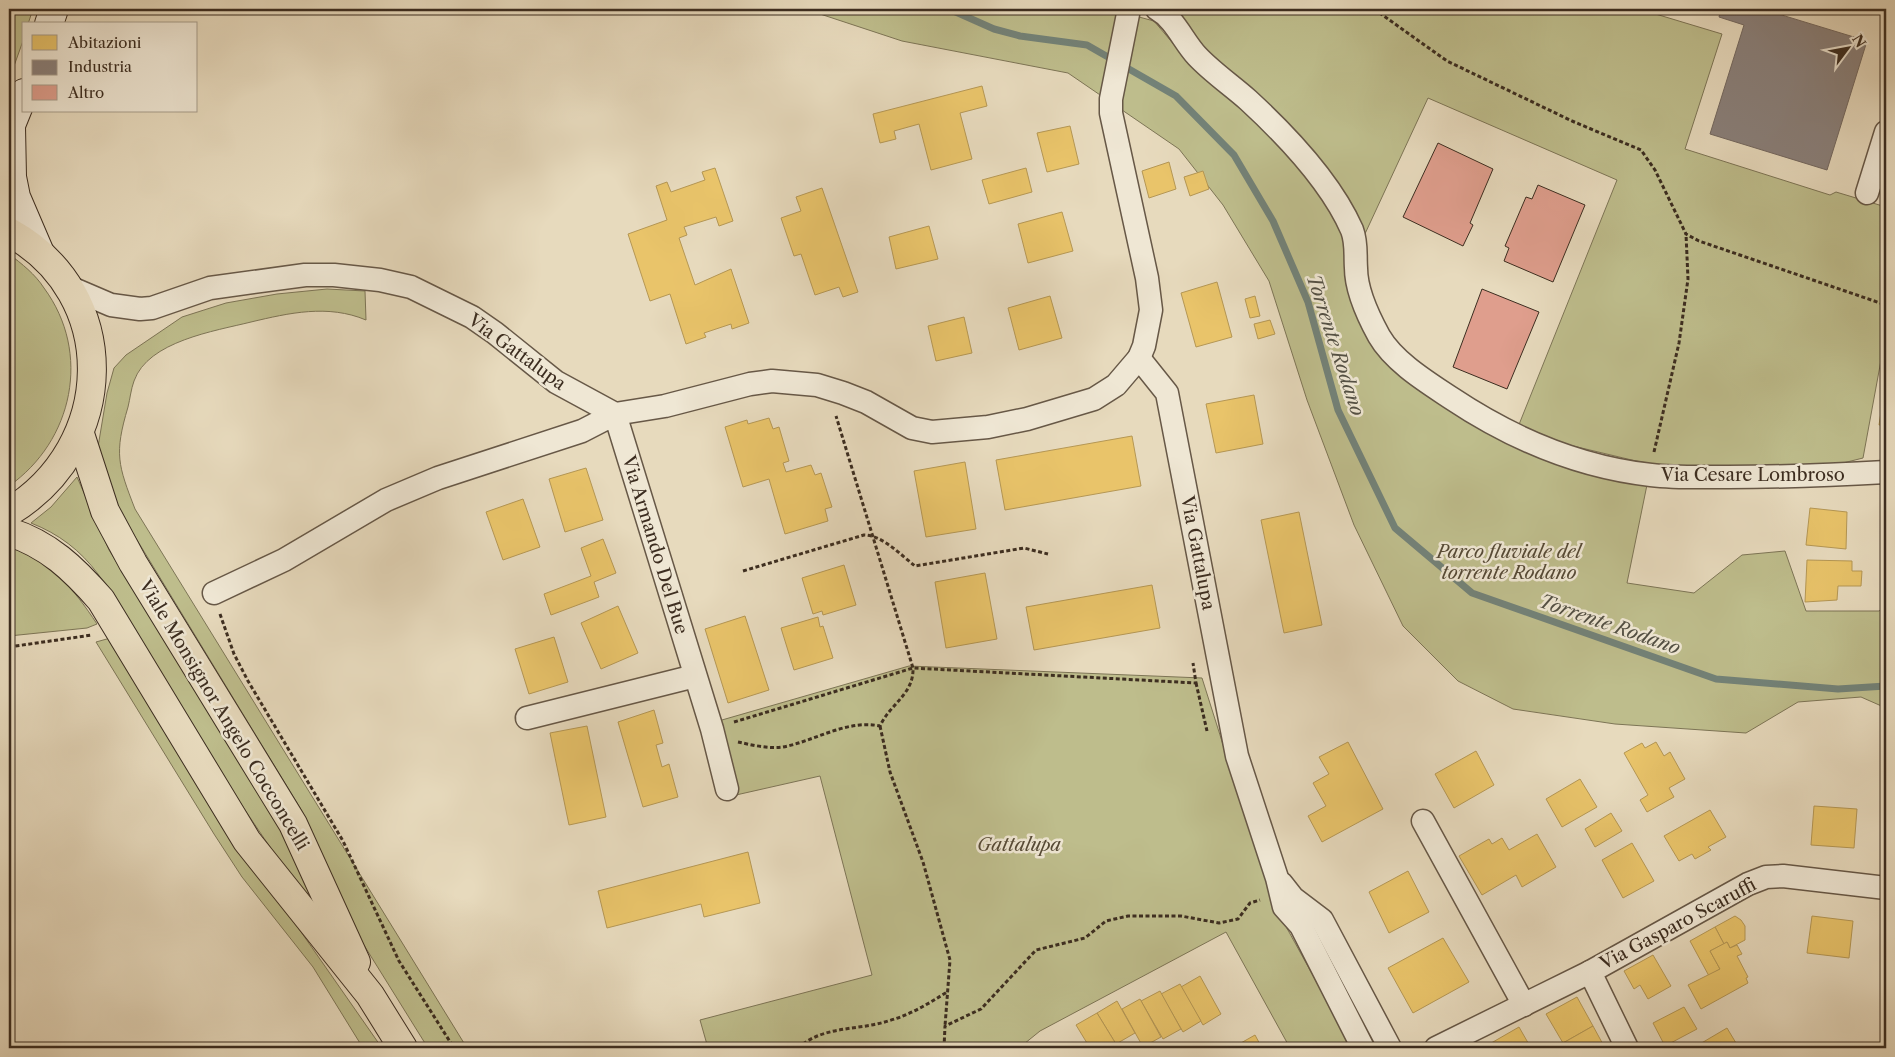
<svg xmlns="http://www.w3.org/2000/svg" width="1895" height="1057" font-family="'Libre Caslon Text',serif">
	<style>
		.green { fill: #bebd8c; stroke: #7d7556 }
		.homes { fill: #e9c46a; stroke: #b59754 }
		.industry { fill: #8a817c; stroke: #736860 }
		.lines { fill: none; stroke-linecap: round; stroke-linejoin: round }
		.stream { stroke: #738278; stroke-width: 7 }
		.building { fill: #df9e8d; stroke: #3c2d20 }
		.minor-casing { stroke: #675847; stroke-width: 25 }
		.secondary-casing { stroke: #3c2d20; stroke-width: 30 }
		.primary-casing { stroke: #3c2d20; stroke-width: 30 }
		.path { stroke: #3c2d20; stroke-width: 3; stroke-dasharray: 4 2.5; stroke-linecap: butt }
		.minor { stroke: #efe7d4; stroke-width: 22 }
		.secondary { stroke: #efe7d4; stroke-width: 28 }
		.primary { stroke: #e7dabd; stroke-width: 28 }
		.labels { text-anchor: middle; stroke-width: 5; stroke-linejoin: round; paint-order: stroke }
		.street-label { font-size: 18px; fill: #3c2d20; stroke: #efe7d4 }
		.park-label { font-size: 18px; font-style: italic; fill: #564a36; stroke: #efe7d4 }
		.water-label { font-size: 19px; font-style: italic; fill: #535044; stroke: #efe7d4 }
	</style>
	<rect width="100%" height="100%" fill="#e7dabd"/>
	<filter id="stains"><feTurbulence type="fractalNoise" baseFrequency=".004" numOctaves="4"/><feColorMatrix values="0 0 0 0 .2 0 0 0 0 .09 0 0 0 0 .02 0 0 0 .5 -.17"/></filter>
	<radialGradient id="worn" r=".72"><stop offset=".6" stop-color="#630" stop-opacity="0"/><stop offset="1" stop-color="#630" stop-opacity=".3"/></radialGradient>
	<g class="green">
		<path d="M 9,9 L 33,9 L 28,24 L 24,24 L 24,38 L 9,80 Z"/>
		<path d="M 805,9 L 1138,9 L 1139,17 L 1154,21 L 1176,47 L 1187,28 L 1174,9 L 1639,9 L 1722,34 L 1685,149 L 1830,195 L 1836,192 L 1886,207 L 1886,333 L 1863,458 L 1831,466 L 1669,467 L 1636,461 L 1569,445 L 1518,427 L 1617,180 L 1428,98 L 1357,251 C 1356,258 1352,267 1354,273 C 1357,295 1377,336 1391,352 C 1430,393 1510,437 1563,456 C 1590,465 1620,469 1649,475 L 1627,583 L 1694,593 L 1742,555 L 1785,551 L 1806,611 L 1879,611 L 1886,606 L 1886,708 L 1861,697 L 1798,702 L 1746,733 L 1615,724 L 1513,709 L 1458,681 L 1403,626 L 1354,525 L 1307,400 L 1269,281 L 1223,205 L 1179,149 L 1068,73 L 902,41 Z"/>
		<path d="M 9,254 C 22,264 35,274 44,288 C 92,353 73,441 9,486 Z"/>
		<path d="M 327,289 L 365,291 L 366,320 C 328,304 289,313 251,322 C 215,331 148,341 134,381 C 131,389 130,399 128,407 C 114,454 118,465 135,509 L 467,1048 L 428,1048 L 362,942 L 302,811 L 106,489 L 97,453 L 107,393 L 114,368 L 126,355 L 182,317 L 226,303 L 277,294 Z"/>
		<path d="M 77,477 L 109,550 L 278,822 L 311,895 C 288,892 123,613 98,574 C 80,550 59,534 31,523 L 51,507 Z"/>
		<path d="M 9,547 C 50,560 74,589 97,624 L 87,628 L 9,636 Z"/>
		<path d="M 114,637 L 232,833 L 382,1048 L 363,1048 L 313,967 L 242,877 L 214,834 L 96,642 Z"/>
		<path d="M 909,666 L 1202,678 L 1273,903 L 1353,1048 L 1290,1048 L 1226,932 L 1040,1031 L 1019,1048 L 708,1048 L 700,1020 L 872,975 L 820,776 L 736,795 L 715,722 Z"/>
	</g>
	<g class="homes">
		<path d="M 982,86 L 987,106 L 960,113 L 972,159 L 931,170 L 919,124 L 894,131 L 896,139 L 880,143 L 873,114 Z"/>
		<path d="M 1070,126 L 1079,164 L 1047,172 L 1037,133 Z"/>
		<path d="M 1169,162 L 1176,189 L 1149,198 L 1142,171 Z"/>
		<path d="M 715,168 L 733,221 L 719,226 L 716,217 L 684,227 L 687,235 L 679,238 L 695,285 L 731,269 L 749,323 L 732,329 L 731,324 L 704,333 L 706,337 L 686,344 L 670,294 L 650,301 L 628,234 L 667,220 L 656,186 L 667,182 L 671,192 L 705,180 L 702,172 Z"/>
		<path d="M 1026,168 L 1032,192 L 989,204 L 982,180 Z"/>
		<path d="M 1203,171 L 1209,189 L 1190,196 L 1184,177 Z"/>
		<path d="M 822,188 L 858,292 L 843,297 L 839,287 L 815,295 L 801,254 L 794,256 L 781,218 L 801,211 L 796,197 Z"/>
		<path d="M 1062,212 L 1073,251 L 1028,263 L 1018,224 Z"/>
		<path d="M 929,226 L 938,259 L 896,269 L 889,237 Z"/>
		<path d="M 1217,282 L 1232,337 L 1196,347 L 1181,293 Z"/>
		<path d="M 1050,296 L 1062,338 L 1019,350 L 1008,308 Z"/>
		<path d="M 1255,296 L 1260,316 L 1250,318 L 1245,299 Z"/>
		<path d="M 964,317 L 972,353 L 936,361 L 928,326 Z"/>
		<path d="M 1270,320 L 1275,334 L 1258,339 L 1254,324 Z"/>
		<path d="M 1886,381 L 1886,425 L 1879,425 L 1885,386 Z"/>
		<path d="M 1254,395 L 1263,444 L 1216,453 L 1206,404 Z"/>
		<path d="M 769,418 L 773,429 L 779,427 L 789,461 L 783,463 L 786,472 L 811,465 L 815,475 L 821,473 L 832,507 L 825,509 L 828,521 L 785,534 L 769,479 L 743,487 L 725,427 L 747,420 L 748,424 Z"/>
		<path d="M 1132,436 L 1141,486 L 1005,510 L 996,460 Z"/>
		<path d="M 965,462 L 976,529 L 926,537 L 914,471 Z"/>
		<path d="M 586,468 L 603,520 L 565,532 L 549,479 Z"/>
		<path d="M 523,499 L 540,547 L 503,560 L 486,512 Z"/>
		<path d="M 1810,508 L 1847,512 L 1846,549 L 1806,545 Z"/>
		<path d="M 1299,512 L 1322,625 L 1284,633 L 1261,520 Z"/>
		<path d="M 603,539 L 616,573 L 594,582 L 599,597 L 551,615 L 544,594 L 591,576 L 581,548 Z"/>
		<path d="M 1807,560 L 1852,561 L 1852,571 L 1862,571 L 1861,586 L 1838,586 L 1837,600 L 1805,602 Z"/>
		<path d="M 844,565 L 856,605 L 823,615 L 822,611 L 813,614 L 802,578 Z"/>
		<path d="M 985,573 L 997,639 L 946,648 L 935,582 Z"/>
		<path d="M 1152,585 L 1160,628 L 1034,650 L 1026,607 Z"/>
		<path d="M 618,606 L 638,653 L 601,669 L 581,623 Z"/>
		<path d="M 745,616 L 769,690 L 728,703 L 705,629 Z"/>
		<path d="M 818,617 L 820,627 L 823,626 L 833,658 L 794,670 L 781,628 Z"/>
		<path d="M 554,637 L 568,682 L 529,694 L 515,649 Z"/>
		<path d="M 654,710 L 663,743 L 656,745 L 662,767 L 669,764 L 678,797 L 643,807 L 618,722 Z"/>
		<path d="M 587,726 L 606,817 L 569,825 L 550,733 Z"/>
		<path d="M 1348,742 L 1383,809 L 1322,842 L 1308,816 L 1326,806 L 1313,783 L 1329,774 L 1319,757 Z"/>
		<path d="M 1656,742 L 1664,756 L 1670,752 L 1685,779 L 1669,788 L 1674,797 L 1647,812 L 1640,800 L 1648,795 L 1624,753 L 1642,743 L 1645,748 Z"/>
		<path d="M 1476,751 L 1494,785 L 1454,808 L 1435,774 Z"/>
		<path d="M 1580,779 L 1597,807 L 1562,827 L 1546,799 Z"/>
		<path d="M 1814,806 L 1857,809 L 1854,848 L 1811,845 Z"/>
		<path d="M 1886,807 L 1886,857 L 1882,856 Z"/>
		<path d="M 1710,810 L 1726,837 L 1708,847 L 1711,850 L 1695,859 L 1692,854 L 1679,861 L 1664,836 Z"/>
		<path d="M 1611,813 L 1622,831 L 1595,847 L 1585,829 Z"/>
		<path d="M 1537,834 L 1556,867 L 1522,887 L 1516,875 L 1482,895 L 1459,856 L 1489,839 L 1492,844 L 1502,838 L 1509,850 Z"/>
		<path d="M 1632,843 L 1654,881 L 1623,898 L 1602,860 Z"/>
		<path d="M 748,852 L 760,903 L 704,917 L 701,904 L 607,928 L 598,891 Z"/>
		<path d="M 1408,871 L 1429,912 L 1389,933 L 1369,892 Z"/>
		<path d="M 1735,916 L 1741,920 L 1745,926 L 1745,940 L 1730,948 L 1727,942 L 1724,944 L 1715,927 Z"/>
		<path d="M 1812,916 L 1853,921 L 1849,958 L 1807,953 Z"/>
		<path d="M 1715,927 L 1724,944 L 1710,951 L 1720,969 L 1709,976 L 1690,941 Z"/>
		<path d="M 1443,938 L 1469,982 L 1413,1013 L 1388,968 Z"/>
		<path d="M 1727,942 L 1730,948 L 1737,945 L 1742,954 L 1737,956 L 1748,977 L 1746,978 L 1748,983 L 1701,1009 L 1688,985 L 1720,969 L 1710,951 Z"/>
		<path d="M 1653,955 L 1671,986 L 1648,999 L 1640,985 L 1634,989 L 1624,971 Z"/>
		<path d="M 1200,976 L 1221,1014 L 1203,1025 L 1181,987 Z"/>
		<path d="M 1180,984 L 1201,1021 L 1183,1032 L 1161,994 Z"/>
		<path d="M 1160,991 L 1181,1029 L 1163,1039 L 1141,1001 Z"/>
		<path d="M 1577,997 L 1593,1026 L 1563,1043 L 1546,1014 Z"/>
		<path d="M 1140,999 L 1161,1037 L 1143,1047 L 1122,1009 Z"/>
		<path d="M 1117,1001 L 1135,1033 L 1116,1044 L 1097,1013 Z"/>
		<path d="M 1684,1007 L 1697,1029 L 1665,1046 L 1653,1023 Z"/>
		<path d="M 1097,1013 L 1116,1044 L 1109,1048 L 1090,1048 L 1076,1025 Z"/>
		<path d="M 1593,1026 L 1605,1048 L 1566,1048 L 1563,1043 Z"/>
		<path d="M 1519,1027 L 1531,1048 L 1487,1048 L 1486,1046 Z"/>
		<path d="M 1727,1028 L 1739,1048 L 1693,1048 Z"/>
		<path d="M 1255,1035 L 1262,1048 L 1232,1048 Z"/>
	</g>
	<path class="industry" d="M 1721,9 L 1762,9 L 1867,41 L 1827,170 L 1710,134 L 1744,25 L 1719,17 Z"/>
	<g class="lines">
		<path class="stream" d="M 949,9 L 994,29 L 1020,36 L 1087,45 L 1176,96 L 1234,155 L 1273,221 L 1308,302 L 1338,410 L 1395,528 L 1472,593 L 1716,679 L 1838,689 L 1886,686"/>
	</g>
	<g class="building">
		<path d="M 1438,143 L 1493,169 L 1470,223 L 1473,225 L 1463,246 L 1403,217 Z"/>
		<path d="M 1538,185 L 1585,205 L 1553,282 L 1504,261 L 1509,248 L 1505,246 L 1526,197 L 1532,199 Z"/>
		<path d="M 1482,289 L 1539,312 L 1507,389 L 1453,367 Z"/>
	</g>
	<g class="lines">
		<g class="minor-casing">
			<g id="minor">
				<path d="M 1157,9 C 1175,19 1183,41 1197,56 C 1212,72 1231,85 1248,100 C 1286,135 1331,182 1352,230 C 1357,243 1355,255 1356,268 C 1356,291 1368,316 1379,336 C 1394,362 1427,382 1451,398 C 1511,438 1579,467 1651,475 C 1676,478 1702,477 1728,477 C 1781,477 1833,475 1886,472"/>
				<path d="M 1867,193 L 1886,132"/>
				<path d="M 69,287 L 111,305 L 140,309 L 152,308 L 210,288 L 305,275 L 334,275 L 380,280 L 411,287 L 472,317 L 495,333 L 556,382 L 615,414 L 665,406 L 750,384 L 772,381 L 817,385 L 843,393 L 866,402 L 912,428 L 932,432 L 988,427 L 1027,419 L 1094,399 L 1116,385 L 1139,358 L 1144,346 L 1151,310 L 1147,278 L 1111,113 L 1111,99 L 1129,9"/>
				<path d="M 1139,358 L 1167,393 L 1237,756 L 1277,878 L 1284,907 L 1301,926 L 1363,1048"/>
				<path d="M 214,593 L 284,560 L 386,500 L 438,478 L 582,431 L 615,414 L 712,729 L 727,789"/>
				<path d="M 527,718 L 695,676"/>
				<path d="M 1423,821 L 1524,1005"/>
				<path d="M 1282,884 L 1293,898 L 1322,920 L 1390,1048"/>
				<path d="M 1590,972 L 1627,1048"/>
				<path d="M 1436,1048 L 1590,972 L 1748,884 L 1766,877 L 1783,876 L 1886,888"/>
			</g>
		</g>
		<g class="secondary-casing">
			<g id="secondary">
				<path d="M 49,24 L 54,9"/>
				<path d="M 11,127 L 12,177 L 16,197 L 40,253"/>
				<path d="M 9,130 L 24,93"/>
			</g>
		</g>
		<g class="primary-casing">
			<g id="primary">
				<path d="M 9,232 C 122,294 117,447 9,512"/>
				<path d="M 80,434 L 105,511 L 133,563 L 293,824 L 356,962"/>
				<path d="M 9,532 C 48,544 74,569 101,600 L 247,841 L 370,995 L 403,1048"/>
			</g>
		</g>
		<g class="path">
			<path d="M 1374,9 L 1447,61 L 1572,121 L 1641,150 L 1655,170 L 1686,234 L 1699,241 L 1886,305"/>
			<path d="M 1654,452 L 1679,343 L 1688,279 L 1686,234"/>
			<path d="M 743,571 L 864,535 C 882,535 901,555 915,566 L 1024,548 L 1048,554"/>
			<path d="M 220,614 L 234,654 L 248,681 L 343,841 L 399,961 L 454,1048"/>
			<path d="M 9,647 L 92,635"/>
			<path d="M 1196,683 L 1207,731"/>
			<path d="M 734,722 L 913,668 L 1196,683 L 1193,663"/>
			<path d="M 880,726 L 890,772 L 923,862 L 950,960 L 945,1026"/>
			<path d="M 738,742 C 752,745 768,749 783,747 C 815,741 847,719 880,726 C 890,704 914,694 913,668 L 836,416"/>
			<path d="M 798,1048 C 824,1025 857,1031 888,1021 C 910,1015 928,1004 947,992"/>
			<path d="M 944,1048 L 945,1026 L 981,1009 L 1036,950 L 1085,938 L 1106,921 L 1128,916 L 1181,916 L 1219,923 L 1238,919 L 1250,903 L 1260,900"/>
		</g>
		<use href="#minor" class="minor"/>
		<use href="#secondary" class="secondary"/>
		<use href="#primary" class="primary"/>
	</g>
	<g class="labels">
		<g class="street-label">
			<text transform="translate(517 352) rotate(36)" y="6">Via Gattalupa</text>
			<text x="1753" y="481">Via Cesare Lombroso</text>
			<text transform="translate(655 545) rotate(73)" y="6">Via Armando Del Bue</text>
			<text transform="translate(1198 553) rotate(79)" y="6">Via Gattalupa</text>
			<text transform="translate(224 715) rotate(59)" y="6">Viale Monsignor Angelo Cocconcelli</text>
			<text transform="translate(1678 924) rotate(-28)" y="6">Via Gasparo Scaruffi</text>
		</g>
		<g class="park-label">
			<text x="1509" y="558">Parco fluviale del<tspan x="1509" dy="21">torrente Rodano</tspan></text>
			<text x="1019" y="851">Gattalupa</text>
		</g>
		<g class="water-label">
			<text transform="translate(1336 345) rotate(72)" y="7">Torrente Rodano</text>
			<text transform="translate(1610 624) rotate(19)" y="7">Torrente Rodano</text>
		</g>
	</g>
	<rect width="1895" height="1057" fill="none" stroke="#e7dabd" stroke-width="30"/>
	<rect x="10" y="10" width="1875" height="1037" fill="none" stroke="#3c2d20" stroke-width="2.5"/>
	<rect x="15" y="15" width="1865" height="1027" fill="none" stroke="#3c2d20"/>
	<rect x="22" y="22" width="175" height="90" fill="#efe7d4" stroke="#a79d8c"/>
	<rect x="32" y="35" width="25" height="15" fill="#e9c46a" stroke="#a79d8c"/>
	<text x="68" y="48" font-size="15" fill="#3c2d20">Abitazioni</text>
	<rect x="32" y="60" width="25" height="15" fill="#8a817c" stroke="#a79d8c"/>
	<text x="68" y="72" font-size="15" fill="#3c2d20">Industria</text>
	<rect x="32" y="85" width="25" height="15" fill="#df9e8d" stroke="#a79d8c"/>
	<text x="68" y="98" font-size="15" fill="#3c2d20">Altro</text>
	<g transform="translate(1848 48) rotate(58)" stroke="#efe7d4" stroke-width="4" paint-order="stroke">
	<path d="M0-4L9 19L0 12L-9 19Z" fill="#3c2d20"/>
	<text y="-8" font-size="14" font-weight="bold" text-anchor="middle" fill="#3c2d20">N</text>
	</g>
	<rect width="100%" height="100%" filter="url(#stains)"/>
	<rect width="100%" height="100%" fill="url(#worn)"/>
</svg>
